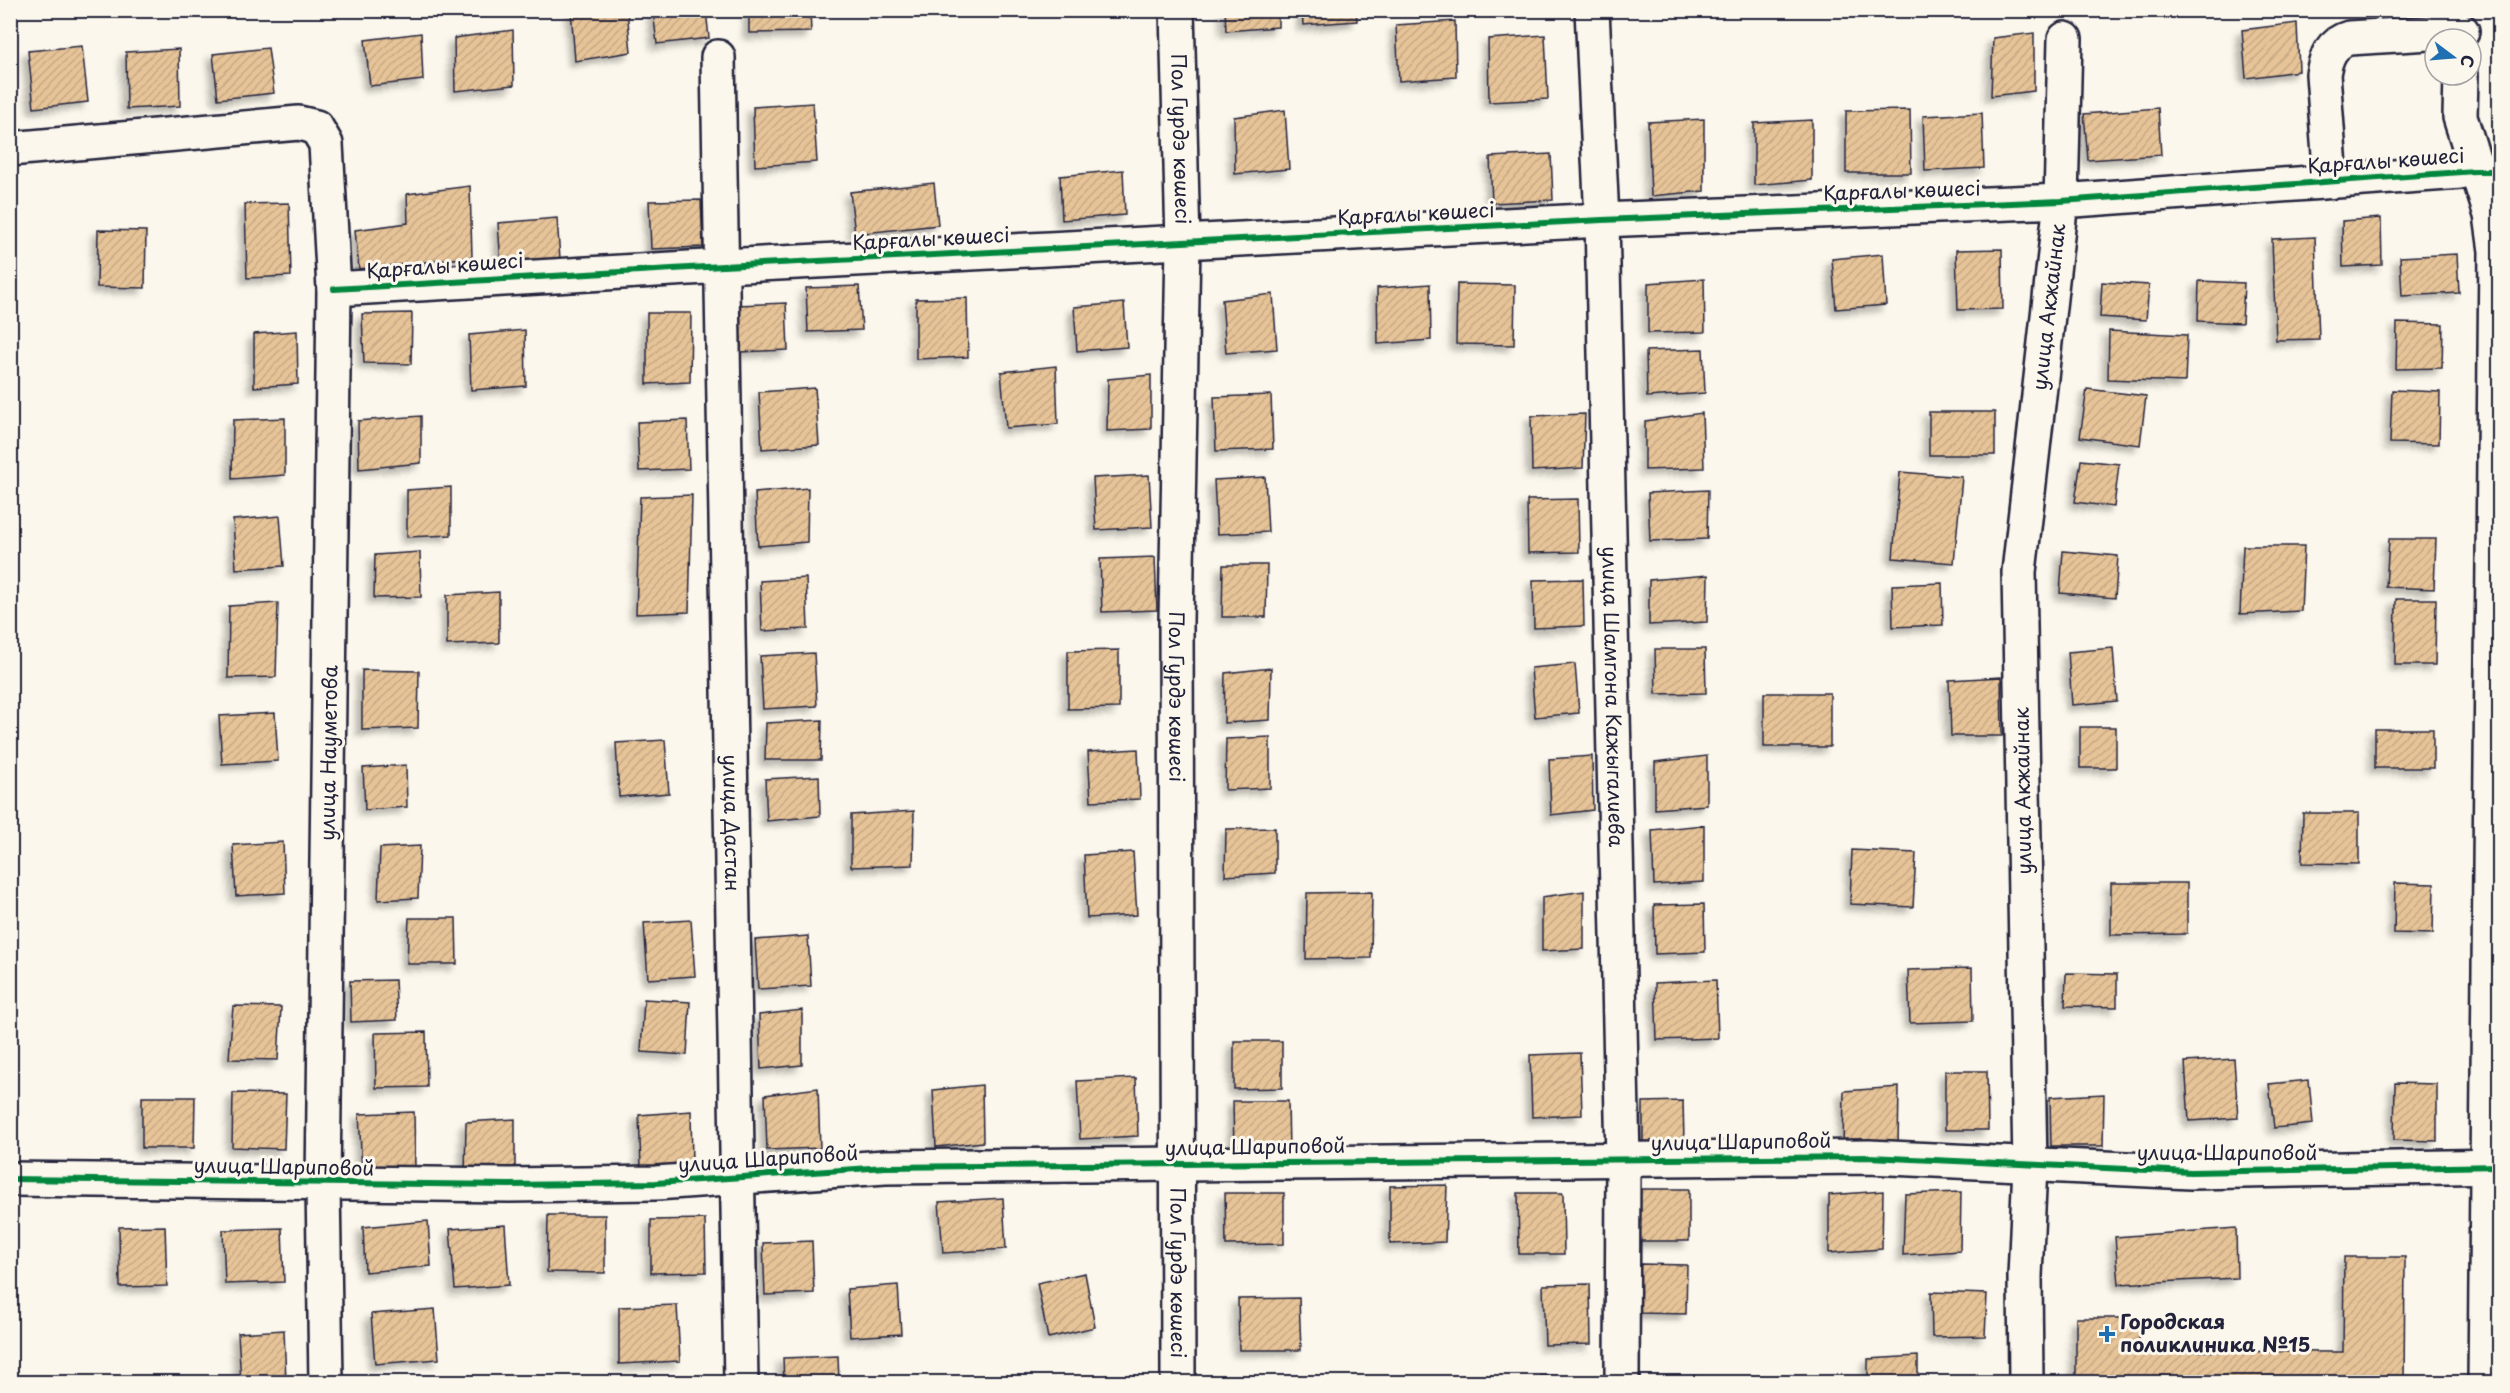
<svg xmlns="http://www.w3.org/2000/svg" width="2510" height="1393" font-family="'Playpen Sans',sans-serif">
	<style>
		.building { fill: url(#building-hatch); stroke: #22223b; stroke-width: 1.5; filter: url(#shadow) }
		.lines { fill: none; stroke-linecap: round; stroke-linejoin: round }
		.minor-casing { stroke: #22223b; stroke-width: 38 }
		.minor { stroke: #fbf7ec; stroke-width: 33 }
		.cycleway-casing { stroke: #fbf7ec; stroke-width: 10 }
		.cycleway { stroke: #00873e; stroke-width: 6 }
		.poi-dot { fill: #1f6fb2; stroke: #fbf7ec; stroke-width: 2 }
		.labels { text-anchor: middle; stroke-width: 6; stroke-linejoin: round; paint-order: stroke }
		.street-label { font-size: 20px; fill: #22223b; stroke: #fbf7ec }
		.poi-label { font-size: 20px; font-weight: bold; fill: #22223b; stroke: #fbf7ec; text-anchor: start }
	</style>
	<defs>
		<pattern id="building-hatch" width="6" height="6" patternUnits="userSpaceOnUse" patternTransform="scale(1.5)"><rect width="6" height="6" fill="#e7c498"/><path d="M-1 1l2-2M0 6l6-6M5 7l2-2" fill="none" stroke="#c6a884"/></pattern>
		<filter id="shadow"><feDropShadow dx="-5.5" dy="5.5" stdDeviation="3" flood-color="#0004"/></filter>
	</defs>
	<rect width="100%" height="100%" fill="#fbf7ec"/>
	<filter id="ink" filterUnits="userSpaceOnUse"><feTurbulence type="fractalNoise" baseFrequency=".0167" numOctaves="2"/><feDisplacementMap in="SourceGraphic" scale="12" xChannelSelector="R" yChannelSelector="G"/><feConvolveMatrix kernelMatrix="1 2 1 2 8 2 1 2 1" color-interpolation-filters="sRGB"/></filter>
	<g filter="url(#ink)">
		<g class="building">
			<path d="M 571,10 L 627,10 L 631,52 L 575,61 Z"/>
			<path d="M 653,10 L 706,10 L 709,38 L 657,44 Z"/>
			<path d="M 749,10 L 810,10 L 811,32 L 749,33 Z"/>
			<path d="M 1225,10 L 1278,10 L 1278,27 L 1226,31 Z"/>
			<path d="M 1302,10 L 1356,10 L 1357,21 L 1303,25 Z"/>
			<path d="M 1455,21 L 1456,77 L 1399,81 L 1396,25 Z"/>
			<path d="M 2297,23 L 2299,71 L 2246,78 L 2242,30 Z"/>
			<path d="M 513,30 L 514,85 L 455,91 L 454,38 Z"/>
			<path d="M 421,33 L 423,80 L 370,86 L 365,40 Z"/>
			<path d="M 2034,33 L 2034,91 L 1991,96 L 1993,38 Z"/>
			<path d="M 1545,35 L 1548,99 L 1489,102 L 1488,39 Z"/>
			<path d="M 82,46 L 88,102 L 34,108 L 28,51 Z"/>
			<path d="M 268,48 L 274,93 L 218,99 L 213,54 Z"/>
			<path d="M 179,49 L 180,106 L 127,109 L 126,52 Z"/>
			<path d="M 813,103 L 817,162 L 755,166 L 753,107 Z"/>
			<path d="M 2158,108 L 2161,155 L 2088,160 L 2084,114 Z"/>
			<path d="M 1285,110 L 1289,169 L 1235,174 L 1234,117 Z"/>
			<path d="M 1910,110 L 1911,173 L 1846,173 L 1846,111 Z"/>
			<path d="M 1982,113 L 1984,168 L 1925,171 L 1923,116 Z"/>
			<path d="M 1704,119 L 1704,191 L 1651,196 L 1648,122 Z"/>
			<path d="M 1812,120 L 1812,180 L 1754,185 L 1754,123 Z"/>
			<path d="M 1551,154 L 1553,200 L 1492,203 L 1490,157 Z"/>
			<path d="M 1123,170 L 1125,215 L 1062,220 L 1060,176 Z"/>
			<path d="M 934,183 L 938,225 L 855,234 L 850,192 Z"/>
			<path d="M 470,186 L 472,257 L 359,269 L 355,230 L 408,223 L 407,194 Z"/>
			<path d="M 701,200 L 703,247 L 651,249 L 649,201 Z"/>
			<path d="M 289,203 L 291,276 L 247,278 L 245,204 Z"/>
			<path d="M 557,218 L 560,259 L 501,264 L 498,223 Z"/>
			<path d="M 2381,218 L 2382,265 L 2343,267 L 2342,221 Z"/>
			<path d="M 98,230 L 146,231 L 145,288 L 97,287 Z"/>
			<path d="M 2315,237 L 2319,339 L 2276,340 L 2272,239 Z"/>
			<path d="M 2002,249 L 2003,309 L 1958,310 L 1956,250 Z"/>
			<path d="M 1883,254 L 1886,305 L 1836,309 L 1832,259 Z"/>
			<path d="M 2457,254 L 2459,293 L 2402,296 L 2400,257 Z"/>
			<path d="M 1704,279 L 1705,332 L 1648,333 L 1648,283 Z"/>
			<path d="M 2199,281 L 2244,283 L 2242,323 L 2198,321 Z"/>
			<path d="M 2102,282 L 2149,285 L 2146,320 L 2100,317 Z"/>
			<path d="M 1430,284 L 1431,340 L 1378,344 L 1377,288 Z"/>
			<path d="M 1457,284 L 1515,285 L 1514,345 L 1456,344 Z"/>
			<path d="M 859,286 L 862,330 L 808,332 L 806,288 Z"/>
			<path d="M 1273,294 L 1277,349 L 1226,353 L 1222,300 Z"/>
			<path d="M 967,298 L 968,357 L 916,359 L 916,299 Z"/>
			<path d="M 786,303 L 788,350 L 740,352 L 738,305 Z"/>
			<path d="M 1124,303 L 1127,347 L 1077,351 L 1074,307 Z"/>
			<path d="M 412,313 L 411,364 L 364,363 L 362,314 Z"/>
			<path d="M 647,313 L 691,313 L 690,382 L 647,384 Z"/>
			<path d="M 2397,323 L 2443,324 L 2442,368 L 2396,369 Z"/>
			<path d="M 525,330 L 526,386 L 471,390 L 469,335 Z"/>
			<path d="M 297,331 L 298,384 L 254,387 L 254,334 Z"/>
			<path d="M 2109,331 L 2187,335 L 2185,382 L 2108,379 Z"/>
			<path d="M 1703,349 L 1705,393 L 1647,397 L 1646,351 Z"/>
			<path d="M 1056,366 L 1058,424 L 1006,428 L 1001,372 Z"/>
			<path d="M 1151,375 L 1151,429 L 1107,431 L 1108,379 Z"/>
			<path d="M 815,388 L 819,445 L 762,449 L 759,392 Z"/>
			<path d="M 2087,389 L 2146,396 L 2140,445 L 2080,437 Z"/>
			<path d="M 2392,390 L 2440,392 L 2439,444 L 2390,443 Z"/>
			<path d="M 1271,395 L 1273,449 L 1216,451 L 1214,397 Z"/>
			<rect x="1929" y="412" width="66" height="43"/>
			<path d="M 1702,413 L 1704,468 L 1645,470 L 1645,421 Z"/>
			<path d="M 1585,414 L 1583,468 L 1532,471 L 1531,416 Z"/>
			<path d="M 421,416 L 421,463 L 359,469 L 358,421 Z"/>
			<path d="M 285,418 L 285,475 L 232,479 L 233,420 Z"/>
			<path d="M 687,420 L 689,469 L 639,471 L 637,422 Z"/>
			<path d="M 2081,460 L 2119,464 L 2114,507 L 2075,502 Z"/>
			<path d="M 1900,472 L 1962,477 L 1954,563 L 1893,558 Z"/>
			<path d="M 1149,475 L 1152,527 L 1096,530 L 1093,478 Z"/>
			<path d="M 1265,477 L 1268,532 L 1217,534 L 1214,480 Z"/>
			<path d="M 451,487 L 451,535 L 407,537 L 407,490 Z"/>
			<path d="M 808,488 L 807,542 L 758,546 L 755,493 Z"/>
			<path d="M 1708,490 L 1707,539 L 1650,541 L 1648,493 Z"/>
			<path d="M 692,495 L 689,612 L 636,614 L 640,497 Z"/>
			<path d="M 1578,499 L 1579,552 L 1528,553 L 1527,500 Z"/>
			<path d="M 280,516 L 284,566 L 236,569 L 233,520 Z"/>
			<path d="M 2389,539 L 2436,539 L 2434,589 L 2386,587 Z"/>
			<path d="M 2243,546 L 2304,546 L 2301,611 L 2240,614 Z"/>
			<path d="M 2063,551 L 2118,556 L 2115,598 L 2060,593 Z"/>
			<path d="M 420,552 L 421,597 L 374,598 L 375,555 Z"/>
			<path d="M 1155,557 L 1157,610 L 1102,612 L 1100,559 Z"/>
			<path d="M 1223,565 L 1267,565 L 1266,617 L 1222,617 Z"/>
			<path d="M 1708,575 L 1707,622 L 1649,625 L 1649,580 Z"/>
			<path d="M 806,578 L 808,629 L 762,631 L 760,581 Z"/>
			<path d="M 1583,579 L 1584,626 L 1534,628 L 1533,580 Z"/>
			<path d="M 1942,583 L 1943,625 L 1893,627 L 1892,585 Z"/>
			<path d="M 499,592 L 499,643 L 447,645 L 447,595 Z"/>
			<path d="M 2396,599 L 2436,599 L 2435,665 L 2395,665 Z"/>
			<path d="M 278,603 L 276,677 L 228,678 L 229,606 Z"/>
			<path d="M 2113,648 L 2117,701 L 2072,705 L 2068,652 Z"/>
			<path d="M 1655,649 L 1705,649 L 1706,693 L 1656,694 Z"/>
			<path d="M 1119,650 L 1119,708 L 1068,709 L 1068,651 Z"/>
			<path d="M 814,653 L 817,706 L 763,709 L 760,656 Z"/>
			<path d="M 1575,664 L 1579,713 L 1535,717 L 1531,668 Z"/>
			<path d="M 1271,668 L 1270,720 L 1224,723 L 1225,673 Z"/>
			<path d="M 362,670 L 419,671 L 418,728 L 362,730 Z"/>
			<path d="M 2001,677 L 2002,736 L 1951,736 L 1949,680 Z"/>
			<rect x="1764" y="693" width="66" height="54"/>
			<path d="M 275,713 L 278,761 L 222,764 L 219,716 Z"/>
			<path d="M 822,720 L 821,760 L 765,760 L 766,723 Z"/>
			<rect x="2080" y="727" width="36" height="41"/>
			<rect x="2375" y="729" width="58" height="39"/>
			<path d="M 1270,737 L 1270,788 L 1225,790 L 1226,739 Z"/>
			<path d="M 665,740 L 669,793 L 619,797 L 616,743 Z"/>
			<path d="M 1138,749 L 1140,799 L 1091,801 L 1088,752 Z"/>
			<path d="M 1592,756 L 1593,810 L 1551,815 L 1549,759 Z"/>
			<path d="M 1707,756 L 1707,805 L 1655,809 L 1655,762 Z"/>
			<path d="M 406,765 L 407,807 L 365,810 L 363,768 Z"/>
			<path d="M 819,776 L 820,816 L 767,821 L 765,779 Z"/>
			<path d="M 914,811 L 913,865 L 851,867 L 851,815 Z"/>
			<path d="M 2303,813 L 2359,813 L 2359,864 L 2302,863 Z"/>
			<path d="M 1704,825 L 1704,882 L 1654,885 L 1652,830 Z"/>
			<path d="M 1275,828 L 1275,873 L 1225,876 L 1226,829 Z"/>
			<path d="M 283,842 L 285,893 L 236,896 L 233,845 Z"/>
			<path d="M 420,846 L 418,898 L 378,900 L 380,848 Z"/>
			<path d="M 1852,850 L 1916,853 L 1913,907 L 1850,904 Z"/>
			<path d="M 1133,852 L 1137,915 L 1087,918 L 1084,855 Z"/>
			<path d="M 2111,883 L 2187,883 L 2187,934 L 2111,935 Z"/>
			<path d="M 2395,883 L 2434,884 L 2433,934 L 2394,933 Z"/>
			<path d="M 1584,891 L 1584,949 L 1542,951 L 1542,897 Z"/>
			<path d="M 1372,892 L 1371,958 L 1306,959 L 1307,893 Z"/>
			<path d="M 1704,904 L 1705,952 L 1655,954 L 1654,905 Z"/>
			<path d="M 409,918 L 456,918 L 457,964 L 407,964 Z"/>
			<path d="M 691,920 L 695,976 L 648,979 L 644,923 Z"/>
			<path d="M 808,936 L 811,986 L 758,989 L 755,940 Z"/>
			<path d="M 1972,968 L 1973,1021 L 1910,1023 L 1908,970 Z"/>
			<path d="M 2066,973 L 2117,974 L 2117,1007 L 2065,1006 Z"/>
			<path d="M 395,980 L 397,1020 L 351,1022 L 350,981 Z"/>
			<path d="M 1716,980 L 1718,1038 L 1657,1040 L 1655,983 Z"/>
			<path d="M 644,999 L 690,1002 L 687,1055 L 641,1052 Z"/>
			<path d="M 233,1006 L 281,1007 L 278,1060 L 229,1059 Z"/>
			<path d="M 802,1010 L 802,1065 L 761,1069 L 759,1015 Z"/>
			<path d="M 426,1032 L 427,1087 L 376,1088 L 375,1033 Z"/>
			<path d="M 1234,1041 L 1282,1041 L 1282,1088 L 1234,1089 Z"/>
			<path d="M 1580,1053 L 1582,1115 L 1532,1117 L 1530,1055 Z"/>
			<path d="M 2234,1059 L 2238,1118 L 2189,1121 L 2185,1062 Z"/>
			<path d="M 1945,1071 L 1987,1071 L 1988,1130 L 1945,1130 Z"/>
			<path d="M 1136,1078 L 1138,1136 L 1080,1139 L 1077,1081 Z"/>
			<path d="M 2309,1080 L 2313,1124 L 2274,1128 L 2269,1084 Z"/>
			<path d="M 2395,1083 L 2437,1084 L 2437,1141 L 2394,1140 Z"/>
			<path d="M 982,1085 L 983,1142 L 936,1147 L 933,1090 Z"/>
			<path d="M 1899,1087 L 1898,1147 L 1843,1149 L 1844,1091 Z"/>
			<path d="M 818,1088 L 820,1148 L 767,1150 L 765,1095 Z"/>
			<path d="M 233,1093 L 286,1094 L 284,1149 L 232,1147 Z"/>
			<path d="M 2104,1094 L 2103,1146 L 2051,1146 L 2050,1097 Z"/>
			<path d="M 142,1097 L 195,1097 L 194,1148 L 142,1148 Z"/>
			<path d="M 1233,1101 L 1288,1101 L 1289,1152 L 1234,1153 Z"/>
			<path d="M 1683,1101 L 1684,1142 L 1643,1142 L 1643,1102 Z"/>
			<path d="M 691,1111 L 692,1165 L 641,1166 L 639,1115 Z"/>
			<path d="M 414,1112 L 415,1168 L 362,1170 L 359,1114 Z"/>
			<path d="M 515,1119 L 515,1175 L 465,1177 L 466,1122 Z"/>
			<path d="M 1447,1185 L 1445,1242 L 1390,1244 L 1390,1186 Z"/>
			<rect x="1638" y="1189" width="51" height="52"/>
			<path d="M 1883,1191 L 1882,1249 L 1829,1253 L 1829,1195 Z"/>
			<path d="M 1961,1192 L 1960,1251 L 1903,1255 L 1905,1194 Z"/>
			<path d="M 1225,1193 L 1284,1193 L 1284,1244 L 1226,1245 Z"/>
			<path d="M 1518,1193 L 1563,1193 L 1564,1254 L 1519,1254 Z"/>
			<path d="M 1003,1198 L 1006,1249 L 943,1253 L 939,1202 Z"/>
			<path d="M 548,1215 L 605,1215 L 605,1273 L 547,1272 Z"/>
			<path d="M 705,1219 L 706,1272 L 651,1273 L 651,1220 Z"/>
			<path d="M 428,1221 L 431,1266 L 365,1272 L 363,1227 Z"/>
			<path d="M 505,1225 L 509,1285 L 455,1289 L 450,1229 Z"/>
			<path d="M 165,1226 L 167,1286 L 120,1287 L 119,1227 Z"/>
			<path d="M 282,1228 L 284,1282 L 225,1284 L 223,1230 Z"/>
			<path d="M 2236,1228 L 2237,1278 L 2119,1284 L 2115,1237 Z"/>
			<path d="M 812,1241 L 814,1293 L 765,1295 L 763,1243 Z"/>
			<path d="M 2344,1257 L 2405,1257 L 2404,1382 L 2076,1382 L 2076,1318 L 2139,1318 L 2139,1351 L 2343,1352 Z"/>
			<path d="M 1640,1264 L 1687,1265 L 1686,1314 L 1639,1313 Z"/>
			<path d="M 1085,1273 L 1095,1327 L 1048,1338 L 1037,1283 Z"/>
			<path d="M 1590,1284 L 1591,1344 L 1545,1345 L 1543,1285 Z"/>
			<path d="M 898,1285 L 901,1334 L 850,1337 L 847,1289 Z"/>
			<path d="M 1931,1292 L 1987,1294 L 1985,1336 L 1932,1337 Z"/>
			<path d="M 1299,1298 L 1301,1350 L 1239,1350 L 1238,1299 Z"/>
			<path d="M 677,1305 L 680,1361 L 619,1364 L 619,1307 Z"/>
			<path d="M 435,1309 L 439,1359 L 375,1364 L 371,1314 Z"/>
			<path d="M 284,1330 L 286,1382 L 241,1382 L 238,1333 Z"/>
			<path d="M 838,1356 L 839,1382 L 784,1382 L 783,1358 Z"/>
			<path d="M 1918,1356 L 1918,1382 L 1868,1382 L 1868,1359 Z"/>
			<rect x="1541" y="1376" width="53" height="6"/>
			<path d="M 1696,1376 L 1696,1382 L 1647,1382 L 1647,1379 Z"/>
		</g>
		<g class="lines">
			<g class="minor-casing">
				<g id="minor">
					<path id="s1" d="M 1177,10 L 1183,243 L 1176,621 L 1178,1382"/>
					<path id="s2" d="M 1592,10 L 1602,220 L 1623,1160 L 1622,1382"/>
					<path id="s3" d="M 718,57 L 741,1382"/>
					<path d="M 2461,75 L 2460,117 L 2491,215 L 2496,251 L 2485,1382"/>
					<path d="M 10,149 L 299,123 L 316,127 L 326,144 L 334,289 L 323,1184 L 326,1382"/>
					<path d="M 2331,181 L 2323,74 C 2326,57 2331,43 2349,38 L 2462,31"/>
					<path d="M 334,289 L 723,266 L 1602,220 L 2061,201 L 2475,171 L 2500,171"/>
					<path d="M 10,1179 L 509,1185 L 656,1183 L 885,1167 L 1869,1157 L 2191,1172 L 2500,1166"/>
					<path id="s4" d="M 2026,1382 L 2025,1276 L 2030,1166 L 2019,572 L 2061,201 L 2065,39"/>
				</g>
			</g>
			<use href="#minor" class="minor"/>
			<g class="cycleway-casing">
				<g id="cycleway">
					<path d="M 334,289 L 723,266 L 1602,220 L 2061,201 L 2475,171 L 2500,171"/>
					<path d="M 10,1179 L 509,1185 L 656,1183 L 885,1167 L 1869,1157 L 2191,1172 L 2500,1166"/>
				</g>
			</g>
			<use href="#cycleway" class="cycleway"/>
		</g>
	</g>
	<path class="poi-dot" d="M2104 1325h6v6h6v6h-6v6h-6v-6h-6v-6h6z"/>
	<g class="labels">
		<g class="street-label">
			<text dy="7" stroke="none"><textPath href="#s1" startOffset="129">Пол Гурдэ көшесі</textPath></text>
			<text transform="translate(2386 161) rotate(-4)" y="7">Қарғалы көшесі</text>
			<text transform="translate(1902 191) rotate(-2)" y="7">Қарғалы көшесі</text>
			<text transform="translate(1416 214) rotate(-3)" y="7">Қарғалы көшесі</text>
			<text transform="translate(931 239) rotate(-3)" y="7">Қарғалы көшесі</text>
			<text transform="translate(445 266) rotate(-4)" y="7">Қарғалы көшесі</text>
			<text dy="7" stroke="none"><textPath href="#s4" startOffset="1077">улица Акжайнак</textPath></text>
			<text dy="7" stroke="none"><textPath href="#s1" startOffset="687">Пол Гурдэ көшесі</textPath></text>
			<text dy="7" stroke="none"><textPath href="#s2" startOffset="687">улица Шамгона Кажыгалиева</textPath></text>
			<text transform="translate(329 753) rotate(-89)" y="7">улица Науметова</text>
			<text transform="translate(2023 791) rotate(-91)" y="7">улица Акжайнак</text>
			<text dy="7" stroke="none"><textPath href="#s3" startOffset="766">улица Дастан</textPath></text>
			<text transform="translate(1741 1142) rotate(-1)" y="7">улица Шариповой</text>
			<text transform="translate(1255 1147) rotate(-1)" y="7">улица Шариповой</text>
			<text x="2227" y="1160">улица Шариповой</text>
			<text transform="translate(768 1159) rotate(-4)" y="7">улица Шариповой</text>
			<text transform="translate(284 1167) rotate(1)" y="7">улица Шариповой</text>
			<text dy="7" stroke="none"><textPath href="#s1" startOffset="1263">Пол Гурдэ көшесі</textPath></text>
		</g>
		<g class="poi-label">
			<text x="2120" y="1329">Городская<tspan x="2120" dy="23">поликлиника №15</tspan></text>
		</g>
	</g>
	<rect width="2510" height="1393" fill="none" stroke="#fbf7ec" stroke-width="36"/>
	<rect x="18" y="18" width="2474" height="1357" fill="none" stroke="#22223b" stroke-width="2" filter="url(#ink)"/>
	<g transform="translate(2453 57) rotate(106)"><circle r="28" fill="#fbf7ec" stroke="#a4a2a5" stroke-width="1.5"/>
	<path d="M0-4.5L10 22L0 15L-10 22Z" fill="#1f6fb2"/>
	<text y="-9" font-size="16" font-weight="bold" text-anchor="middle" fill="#22223b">С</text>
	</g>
</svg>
